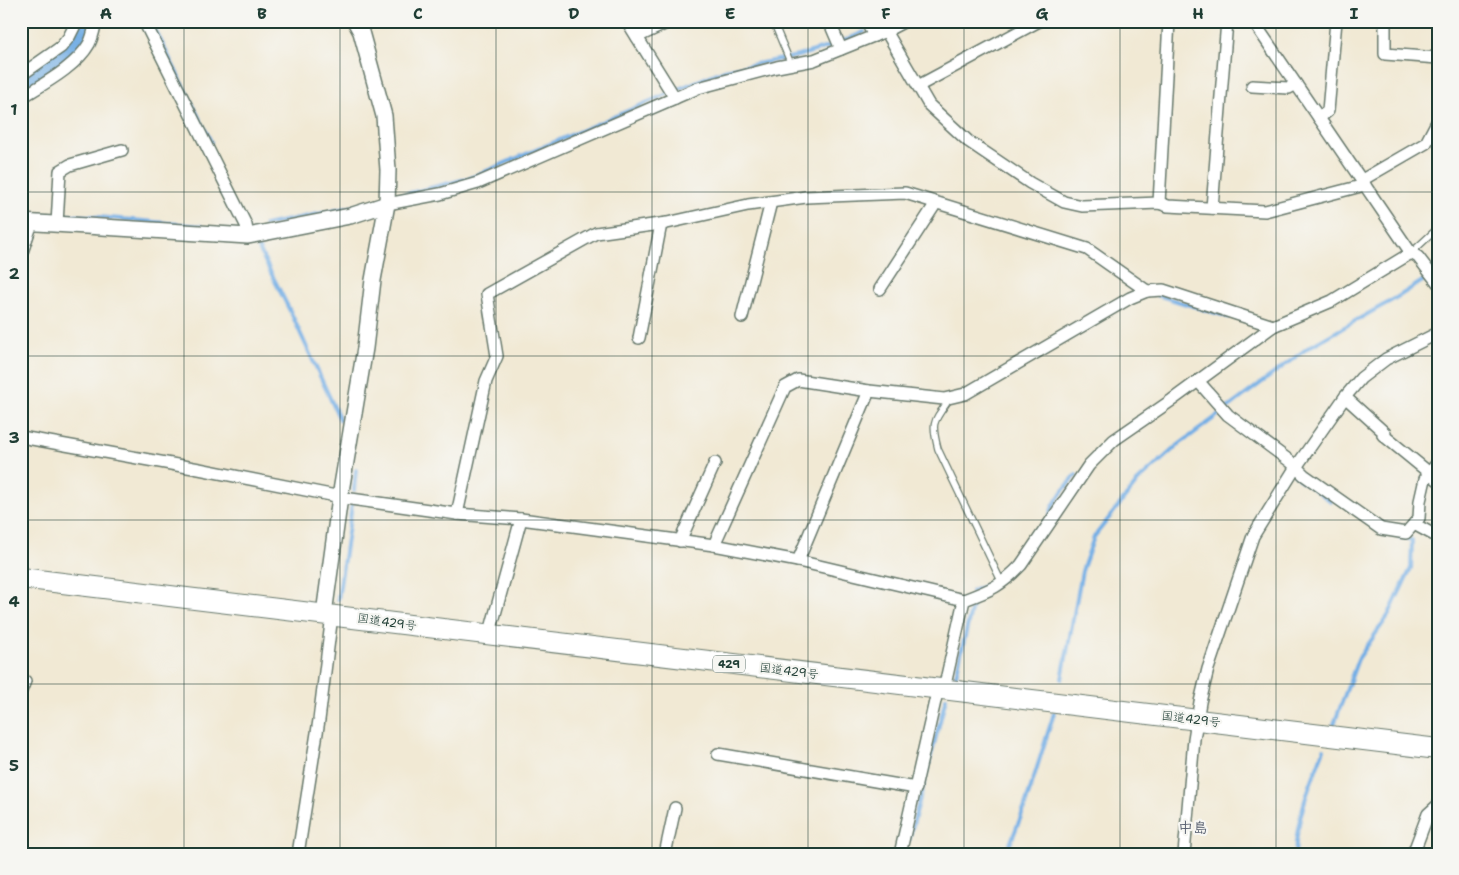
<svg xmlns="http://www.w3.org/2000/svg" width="1459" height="875" font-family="'Shantell Sans','Klee One',sans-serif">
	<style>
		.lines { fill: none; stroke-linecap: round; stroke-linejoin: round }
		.stream { stroke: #74afe5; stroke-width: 4 }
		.river { stroke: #74afe5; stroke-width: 22 }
		.lane-casing { stroke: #68796c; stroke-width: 8 }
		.street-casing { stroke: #68796c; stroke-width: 14 }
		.secondary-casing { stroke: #68796c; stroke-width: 18 }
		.highway-casing { stroke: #68796c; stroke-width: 22 }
		.lane { stroke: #fff; stroke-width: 5.5 }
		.street { stroke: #fff; stroke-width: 11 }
		.secondary { stroke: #fff; stroke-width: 15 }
		.highway { stroke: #fff; stroke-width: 20 }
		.grid { fill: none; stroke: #1f3d34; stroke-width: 1; stroke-opacity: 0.55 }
		.labels { text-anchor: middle; stroke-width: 4.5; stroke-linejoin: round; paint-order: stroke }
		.shield { fill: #f6f6f2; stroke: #60746d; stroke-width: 1 }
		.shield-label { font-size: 11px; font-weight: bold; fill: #1f3d34 }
		.street-label { font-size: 12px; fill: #1f3d34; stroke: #f6f6f2 }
		.quarter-label { font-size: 15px; font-weight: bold; fill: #586070; stroke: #f6f6f2 }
		.neatline { fill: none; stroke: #1f3d34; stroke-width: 2 }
		.grid-label { font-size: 16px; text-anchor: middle; font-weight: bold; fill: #1f3d34 }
	</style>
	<rect width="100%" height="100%" fill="#f6f6f2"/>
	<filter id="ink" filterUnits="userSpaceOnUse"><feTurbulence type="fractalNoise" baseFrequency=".02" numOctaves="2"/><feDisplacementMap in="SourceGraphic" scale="10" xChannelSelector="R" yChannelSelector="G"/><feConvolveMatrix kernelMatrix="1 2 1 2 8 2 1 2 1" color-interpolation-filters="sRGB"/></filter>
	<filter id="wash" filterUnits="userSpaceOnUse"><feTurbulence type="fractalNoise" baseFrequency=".0096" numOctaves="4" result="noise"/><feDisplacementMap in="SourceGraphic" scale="20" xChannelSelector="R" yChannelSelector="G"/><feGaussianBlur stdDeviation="1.12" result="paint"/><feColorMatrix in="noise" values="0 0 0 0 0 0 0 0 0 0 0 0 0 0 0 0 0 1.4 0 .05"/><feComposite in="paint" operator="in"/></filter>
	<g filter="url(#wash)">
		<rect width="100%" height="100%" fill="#f1e9d4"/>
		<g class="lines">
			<g class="stream">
				<path d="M 151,21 L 211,142"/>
				<path d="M 876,27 L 889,21"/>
				<path d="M 671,92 L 724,70 L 798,56 L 831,46 L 864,32"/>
				<path d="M 398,196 L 470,178 L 667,94"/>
				<path d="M 21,215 L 87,216 L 201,226"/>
				<path d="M 265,225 L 366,204"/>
				<path d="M 256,243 L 293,317 L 340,420"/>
				<path d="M 1157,295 L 1229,317"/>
				<path d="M 1295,474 L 1298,478 L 1331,501"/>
				<path d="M 354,490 L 356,470"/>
				<path d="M 1050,515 C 1052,503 1068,484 1076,475"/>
				<path d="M 972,591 L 989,584"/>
				<path d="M 338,599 L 352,505"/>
				<path d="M 956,675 L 973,602"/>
				<path d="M 1062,679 L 1082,571 L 1094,537 L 1139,480 L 1177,446 L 1309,347 L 1396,298 L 1438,271"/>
				<path d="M 1334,724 L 1358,659 L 1388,616 L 1411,568 L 1412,540 L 1400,538"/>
				<path d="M 909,840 L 946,698"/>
				<path d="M 1006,854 L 1024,809 L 1054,713"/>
				<path d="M 1295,854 C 1297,815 1310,785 1324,749"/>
			</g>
			<path class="river" d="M 21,85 L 61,59 L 78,43 L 86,21"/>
		</g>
	</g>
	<g filter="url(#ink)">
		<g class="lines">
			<g class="lane-casing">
				<g id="lane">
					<path d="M 773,21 L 791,64"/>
					<path d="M 1411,253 L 1438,228"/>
					<path d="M 949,400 C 933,422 931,422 938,449 L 1002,583"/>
				</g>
			</g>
			<g class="street-casing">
				<g id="street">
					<path d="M 144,21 L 246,225 L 248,236"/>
					<path d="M 627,21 L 675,98"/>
					<path d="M 829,21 L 841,49"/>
					<path d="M 866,21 L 874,36"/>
					<path d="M 1253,21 L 1411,253 L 1418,257 L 1438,283"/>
					<path d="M 1385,21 L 1385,54 L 1438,58"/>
					<path d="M 886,31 L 929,105 L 968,141 L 1030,183 L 1064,202 L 1082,206 L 1159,203 L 1168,206 L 1265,211 L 1365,185"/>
					<path d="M 637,37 L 671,21"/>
					<path d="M 21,75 L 61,47 L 69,37 L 77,21"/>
					<path d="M 918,86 L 1039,21"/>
					<path d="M 1252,86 L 1289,88 L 1296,84"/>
					<path d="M 21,98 C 43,84 76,67 89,44 C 93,37 94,29 96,21"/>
					<path d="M 1319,118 L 1328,111 L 1336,21"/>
					<path d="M 1362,180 L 1426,143 L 1438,120"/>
					<path d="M 1159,203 L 1169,21"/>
					<path d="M 387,204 L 440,194 L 478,183 L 698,88 L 777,67 L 814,60 L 886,31 L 905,21"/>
					<path d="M 1212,208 L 1227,21"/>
					<path d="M 57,224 L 60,171 L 70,165 L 122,150"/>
					<path d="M 21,255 L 32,223"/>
					<path d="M 880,289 L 936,203"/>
					<path d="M 742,317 L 771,202"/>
					<path d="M 639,338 L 661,224"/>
					<path d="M 1198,381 L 1228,415 L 1291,462 L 1304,475 L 1381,529 L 1406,533 L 1419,518 L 1420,501 L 1425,479 L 1438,462"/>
					<path d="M 1345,397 L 1385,433 L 1383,435 L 1438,480"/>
					<path d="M 21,437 L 199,469 L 351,499 L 457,514 L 521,519 L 714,545 L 798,561 L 964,600"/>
					<path d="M 457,514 L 486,381 L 497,356 L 487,294 L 596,233 L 667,223 L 748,205 L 806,197 L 905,193 L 1087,249 L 1147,291"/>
					<path d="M 1414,524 L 1438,537"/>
					<path d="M 680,541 L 715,463"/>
					<path d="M 714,545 L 785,387 L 798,380 L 869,391 L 944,399 L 965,394 L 1130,298 L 1147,291 L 1163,290 L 1273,326"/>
					<path d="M 798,561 L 869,391"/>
					<path d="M 489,636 L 521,519"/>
					<path d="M 944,689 L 964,600 C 991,590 1001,586 1021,565 L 1089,465 L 1114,440 L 1172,400 L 1273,326 L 1332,301 L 1411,253"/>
					<path d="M 21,691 L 25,681"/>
					<path d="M 718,754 L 916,788"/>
					<path d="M 298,854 L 319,720 L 332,615"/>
					<path d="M 665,854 L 675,808"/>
					<path d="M 900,854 L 938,688"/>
					<path d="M 1184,854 L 1194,739 L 1200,702 L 1208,669 L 1253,536 L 1294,470 L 1345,397 L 1361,378 L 1386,359 L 1438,333"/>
					<path d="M 1413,854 L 1428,814 L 1438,805"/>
				</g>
			</g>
			<g class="secondary-casing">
				<g id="secondary">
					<path d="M 21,222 L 248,236 L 350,216 L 387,204"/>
					<path d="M 324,614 L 340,497 L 365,348 L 373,280 L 387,204 L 388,170 L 384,116 L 361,32 L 355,21"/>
				</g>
			</g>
			<g class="highway-casing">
				<path id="highway" d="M 21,578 L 1438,749"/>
			</g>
			<use href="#lane" class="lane"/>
			<use href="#street" class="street"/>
			<use href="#secondary" class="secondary"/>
			<use href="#highway" class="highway"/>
		</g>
	</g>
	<path class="grid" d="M 184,21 L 184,854M 340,21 L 340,854M 496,21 L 496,854M 652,21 L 652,854M 808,21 L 808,854M 964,21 L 964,854M 1120,21 L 1120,854M 1276,21 L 1276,854M 21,192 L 1438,192M 21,356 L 1438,356M 21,520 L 1438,520M 21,684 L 1438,684"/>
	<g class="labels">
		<rect class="shield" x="713" y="655.5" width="32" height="17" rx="4"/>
		<g class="shield-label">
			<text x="729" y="668">429</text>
		</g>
		<g class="street-label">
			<text transform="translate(387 622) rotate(8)" y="4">国道429号</text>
			<text transform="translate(789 671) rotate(7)" y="4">国道429号</text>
			<text transform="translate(1191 719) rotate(7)" y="4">国道429号</text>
		</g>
		<g class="quarter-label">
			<text x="1193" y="833">中島</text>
		</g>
	</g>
	<rect width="1459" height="875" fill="none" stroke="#f6f6f2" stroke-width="55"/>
	<rect x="28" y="28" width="1404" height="820" class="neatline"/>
	<g class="grid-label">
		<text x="106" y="19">A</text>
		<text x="262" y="19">B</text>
		<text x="418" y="19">C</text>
		<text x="574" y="19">D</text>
		<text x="730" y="19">E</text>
		<text x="886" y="19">F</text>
		<text x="1042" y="19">G</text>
		<text x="1198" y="19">H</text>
		<text x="1354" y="19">I</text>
		<text x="14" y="115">1</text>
		<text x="14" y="279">2</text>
		<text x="14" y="443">3</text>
		<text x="14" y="607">4</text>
		<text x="14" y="771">5</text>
	</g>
</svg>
